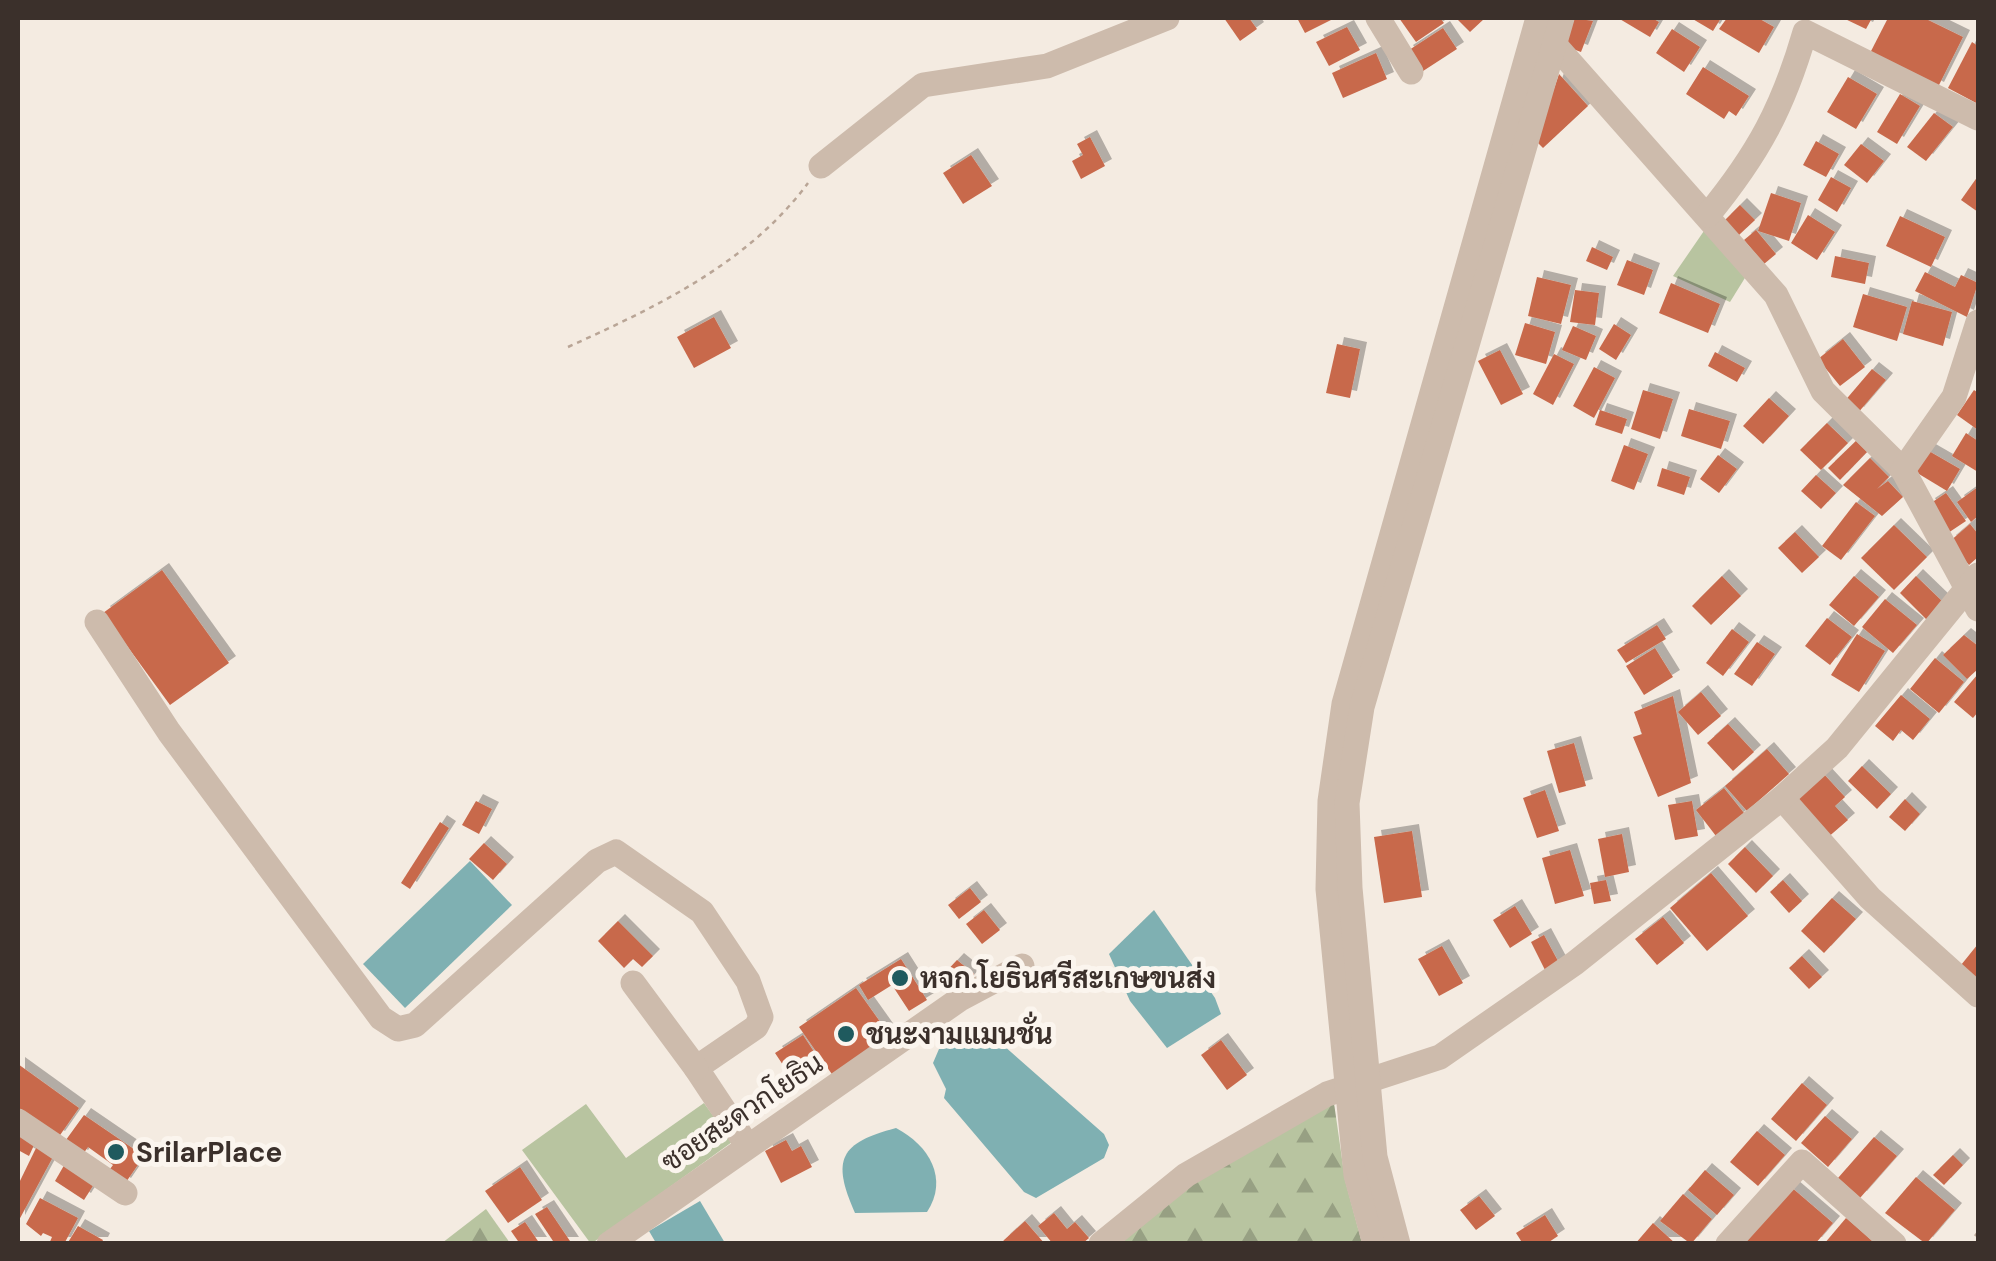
<svg xmlns="http://www.w3.org/2000/svg" width="1996" height="1261" font-family="'DM Sans',Sarabun,sans-serif">
	<style>
		.green { fill: #b8c4a0 }
		.forest { fill: url(#forest-firs) }
		.water { fill: #7fb0b2 }
		.building { fill: #c8694b; filter: url(#shadow) }
		.lines { fill: none; stroke-linecap: round; stroke-linejoin: round }
		.path { stroke: #b9a596; stroke-width: 2.5; stroke-dasharray: 5 5; stroke-linecap: butt }
		.minor { stroke: #cdbbac; stroke-width: 25 }
		.poi-dot { fill: #1f5a5e; stroke: #fbf5ee; stroke-width: 4 }
		.labels { text-anchor: middle; stroke-width: 10; stroke-linejoin: round; paint-order: stroke }
		.poi-label { font-size: 28px; font-weight: bold; fill: #3b302b; stroke: #fbf5ee; text-anchor: start }
		.street-label { font-size: 28px; fill: #3b302b; stroke: #fbf5ee }
	</style>
	<defs>
		<pattern id="forest-firs" width="22" height="20" patternUnits="userSpaceOnUse" patternTransform="scale(2.5)"><rect width="22" height="20" fill="#b8c4a0"/><path d="M5 1l3.5 6h-7zM16 11l3.5 6h-7z" fill="#97a083"/></pattern>
		<filter id="shadow"><feDropShadow dx="7" dy="-7" stdDeviation="0" flood-color="#0004"/></filter>
	</defs>
	<rect width="100%" height="100%" fill="#f4ebe1"/>
	<g class="green">
		<path d="M 1706,228 L 1748,273 L 1730,302 L 1673,276 Z"/>
		<path d="M 704,1103 L 732,1142 L 591,1244 L 522,1150 L 586,1104 L 626,1158 Z"/>
	</g>
	<g class="forest">
		<path d="M 1334,1103 L 1345,1180 L 1362,1243 L 1117,1244 L 1192,1183 Z"/>
		<path d="M 486,1209 L 510,1243 L 442,1243 Z"/>
	</g>
	<g class="water">
		<path d="M 470,861 L 512,905 L 405,1008 L 363,964 Z"/>
		<path d="M 1154,910 L 1215,998 L 1221,1014 L 1167,1048 L 1130,1001 L 1109,954 Z"/>
		<path d="M 994,1037 L 1104,1134 L 1109,1145 L 1104,1158 L 1036,1198 L 1024,1192 L 944,1098 L 946,1089 L 933,1063 L 939,1049 Z"/>
		<path d="M 896,1128 C 929,1145 949,1179 927,1212 L 855,1213 C 831,1159 840,1143 896,1128 Z"/>
		<path d="M 700,1201 L 725,1243 L 656,1243 L 649,1231 Z"/>
	</g>
	<g class="building">
		<path d="M 1224,18 L 1249,18 L 1257,29 L 1240,41 Z"/>
		<path d="M 1297,18 L 1335,18 L 1305,33 Z"/>
		<path d="M 1399,18 L 1440,18 L 1444,23 L 1416,42 Z"/>
		<path d="M 1456,18 L 1485,18 L 1470,32 Z"/>
		<path d="M 1573,18 L 1593,21 L 1581,52 L 1562,45 Z"/>
		<path d="M 1618,18 L 1652,18 L 1659,22 L 1650,37 Z"/>
		<path d="M 1691,18 L 1721,18 L 1713,31 Z"/>
		<path d="M 1727,18 L 1758,18 L 1774,27 L 1759,53 L 1719,29 Z"/>
		<path d="M 1843,18 L 1872,18 L 1866,29 Z"/>
		<path d="M 1888,18 L 1924,18 L 1963,37 L 1937,89 L 1869,55 Z"/>
		<path d="M 1347,27 L 1360,50 L 1329,66 L 1316,42 Z"/>
		<path d="M 1443,28 L 1457,49 L 1420,73 L 1406,52 Z"/>
		<path d="M 1672,29 L 1700,47 L 1684,72 L 1656,53 Z"/>
		<path d="M 1972,42 L 1978,46 L 1978,104 L 1948,88 Z"/>
		<path d="M 1376,53 L 1387,79 L 1343,98 L 1332,73 Z"/>
		<path d="M 1703,67 L 1749,96 L 1736,116 L 1729,111 L 1724,119 L 1686,94 Z"/>
		<path d="M 1559,74 L 1588,106 L 1543,148 L 1536,141 Z"/>
		<path d="M 1848,77 L 1877,94 L 1856,129 L 1827,112 Z"/>
		<path d="M 1900,94 L 1920,106 L 1897,144 L 1877,132 Z"/>
		<path d="M 1934,113 L 1953,127 L 1926,161 L 1907,147 Z"/>
		<path d="M 1090,137 L 1105,166 L 1081,179 L 1072,161 L 1083,155 L 1077,144 Z"/>
		<path d="M 1816,141 L 1839,154 L 1826,177 L 1803,165 Z"/>
		<path d="M 1861,144 L 1884,161 L 1867,183 L 1844,165 Z"/>
		<path d="M 971,155 L 992,186 L 963,204 L 943,173 Z"/>
		<path d="M 1978,176 L 1978,212 L 1961,200 Z"/>
		<path d="M 1831,177 L 1851,188 L 1837,212 L 1818,200 Z"/>
		<path d="M 1771,193 L 1801,203 L 1789,241 L 1758,231 Z"/>
		<path d="M 1740,205 L 1755,220 L 1739,235 L 1724,221 Z"/>
		<path d="M 1808,215 L 1835,232 L 1817,260 L 1791,243 Z"/>
		<path d="M 1900,216 L 1945,237 L 1931,267 L 1886,246 Z"/>
		<path d="M 1756,230 L 1776,254 L 1764,264 L 1744,240 Z"/>
		<path d="M 1592,247 L 1613,257 L 1607,270 L 1586,261 Z"/>
		<path d="M 1835,256 L 1869,263 L 1865,284 L 1831,277 Z"/>
		<path d="M 1627,260 L 1653,270 L 1644,295 L 1617,285 Z"/>
		<path d="M 1925,272 L 1955,287 L 1961,275 L 1978,283 L 1967,317 L 1915,291 Z"/>
		<path d="M 1537,277 L 1571,285 L 1561,324 L 1528,316 Z"/>
		<path d="M 1671,283 L 1720,304 L 1708,333 L 1659,313 Z"/>
		<path d="M 1575,290 L 1599,293 L 1595,325 L 1570,322 Z"/>
		<path d="M 1863,294 L 1907,307 L 1897,341 L 1853,327 Z"/>
		<path d="M 1912,301 L 1952,312 L 1943,346 L 1903,334 Z"/>
		<path d="M 714,317 L 731,348 L 694,368 L 677,337 Z"/>
		<path d="M 1525,323 L 1555,332 L 1546,364 L 1515,355 Z"/>
		<path d="M 1614,324 L 1631,335 L 1616,360 L 1599,349 Z"/>
		<path d="M 1573,326 L 1596,336 L 1586,360 L 1562,350 Z"/>
		<path d="M 1843,339 L 1865,367 L 1840,386 L 1818,359 Z"/>
		<path d="M 1337,344 L 1360,349 L 1350,398 L 1326,393 Z"/>
		<path d="M 1500,350 L 1523,394 L 1501,405 L 1478,361 Z"/>
		<path d="M 1715,352 L 1745,368 L 1737,382 L 1708,366 Z"/>
		<path d="M 1554,354 L 1574,364 L 1553,405 L 1533,394 Z"/>
		<path d="M 1594,367 L 1615,378 L 1594,418 L 1573,406 Z"/>
		<path d="M 1872,369 L 1886,380 L 1857,414 L 1843,403 Z"/>
		<path d="M 1643,390 L 1673,399 L 1660,439 L 1631,429 Z"/>
		<path d="M 1974,390 L 1978,393 L 1978,430 L 1957,415 Z"/>
		<path d="M 1769,398 L 1789,416 L 1763,444 L 1743,426 Z"/>
		<path d="M 1689,409 L 1730,421 L 1721,449 L 1681,436 Z"/>
		<path d="M 1600,410 L 1627,419 L 1622,434 L 1595,425 Z"/>
		<path d="M 1827,423 L 1848,443 L 1821,470 L 1800,450 Z"/>
		<path d="M 1966,433 L 1978,441 L 1978,472 L 1952,456 Z"/>
		<path d="M 1856,441 L 1867,452 L 1840,480 L 1828,468 Z"/>
		<path d="M 1624,445 L 1648,454 L 1634,490 L 1611,481 Z"/>
		<path d="M 1927,450 L 1960,469 L 1947,491 L 1914,471 Z"/>
		<path d="M 1718,455 L 1737,469 L 1719,493 L 1700,479 Z"/>
		<path d="M 1870,458 L 1889,477 L 1877,489 L 1888,481 L 1903,497 L 1882,516 L 1843,485 Z"/>
		<path d="M 1662,468 L 1690,477 L 1684,495 L 1657,486 Z"/>
		<path d="M 1816,475 L 1836,493 L 1821,509 L 1801,491 Z"/>
		<path d="M 1978,487 L 1978,516 L 1971,522 L 1957,502 Z"/>
		<path d="M 1946,493 L 1966,521 L 1945,535 L 1928,505 Z"/>
		<path d="M 1856,502 L 1875,516 L 1841,560 L 1822,546 Z"/>
		<path d="M 1970,524 L 1978,534 L 1978,557 L 1969,565 L 1949,542 Z"/>
		<path d="M 1894,525 L 1927,557 L 1894,590 L 1861,558 Z"/>
		<path d="M 1795,532 L 1819,557 L 1802,573 L 1778,548 Z"/>
		<path d="M 162,570 L 229,663 L 170,705 L 103,613 Z"/>
		<path d="M 1722,576 L 1741,596 L 1711,625 L 1692,606 Z"/>
		<path d="M 1854,576 L 1879,597 L 1854,626 L 1829,605 Z"/>
		<path d="M 1916,576 L 1944,603 L 1927,620 L 1900,593 Z"/>
		<path d="M 1885,599 L 1917,625 L 1893,653 L 1862,627 Z"/>
		<path d="M 1827,618 L 1852,637 L 1830,665 L 1805,646 Z"/>
		<path d="M 1657,625 L 1666,639 L 1626,663 L 1617,650 Z"/>
		<path d="M 1732,629 L 1749,642 L 1723,676 L 1706,663 Z"/>
		<path d="M 1857,634 L 1885,651 L 1859,692 L 1831,675 Z"/>
		<path d="M 1964,635 L 1978,646 L 1978,669 L 1967,679 L 1943,655 Z"/>
		<path d="M 1757,642 L 1775,654 L 1752,686 L 1734,674 Z"/>
		<path d="M 1655,648 L 1673,677 L 1644,695 L 1626,666 Z"/>
		<path d="M 1935,658 L 1964,682 L 1939,713 L 1910,689 Z"/>
		<path d="M 1978,674 L 1978,712 L 1973,718 L 1954,702 Z"/>
		<path d="M 1701,692 L 1721,716 L 1698,735 L 1678,712 Z"/>
		<path d="M 1901,695 L 1930,719 L 1913,740 L 1901,730 L 1893,741 L 1875,726 Z"/>
		<path d="M 1673,696 L 1691,783 L 1658,797 L 1633,737 L 1642,734 L 1634,712 Z"/>
		<path d="M 1728,724 L 1754,752 L 1733,771 L 1707,743 Z"/>
		<path d="M 1574,743 L 1586,786 L 1559,793 L 1547,751 Z"/>
		<path d="M 1767,749 L 1789,774 L 1747,811 L 1725,786 Z"/>
		<path d="M 1862,766 L 1891,794 L 1877,809 L 1848,781 Z"/>
		<path d="M 1821,771 L 1845,797 L 1835,806 L 1848,820 L 1826,839 L 1790,800 Z"/>
		<path d="M 1724,788 L 1744,813 L 1716,836 L 1696,810 Z"/>
		<path d="M 1545,790 L 1559,831 L 1537,838 L 1523,798 Z"/>
		<path d="M 1905,799 L 1920,814 L 1905,831 L 1889,817 Z"/>
		<path d="M 476,801 L 492,809 L 479,834 L 462,825 Z"/>
		<path d="M 1692,801 L 1698,836 L 1675,840 L 1668,805 Z"/>
		<path d="M 440,822 L 449,828 L 410,889 L 401,883 Z"/>
		<path d="M 1412,831 L 1422,897 L 1384,903 L 1374,837 Z"/>
		<path d="M 1622,834 L 1629,872 L 1605,877 L 1598,839 Z"/>
		<path d="M 484,843 L 507,864 L 493,880 L 469,859 Z"/>
		<path d="M 1745,847 L 1773,876 L 1756,893 L 1728,864 Z"/>
		<path d="M 1570,850 L 1584,896 L 1555,904 L 1542,858 Z"/>
		<path d="M 1711,873 L 1748,916 L 1707,951 L 1670,908 Z"/>
		<path d="M 1606,880 L 1611,901 L 1594,904 L 1590,883 Z"/>
		<path d="M 1783,880 L 1802,901 L 1789,913 L 1770,892 Z"/>
		<path d="M 970,888 L 981,902 L 959,919 L 948,905 Z"/>
		<path d="M 1832,898 L 1856,919 L 1824,953 L 1801,931 Z"/>
		<path d="M 1515,906 L 1532,934 L 1510,948 L 1493,920 Z"/>
		<path d="M 984,910 L 1000,930 L 982,944 L 966,924 Z"/>
		<path d="M 1663,917 L 1684,943 L 1657,965 L 1635,939 Z"/>
		<path d="M 618,921 L 653,956 L 642,967 L 633,959 L 624,968 L 598,941 Z"/>
		<path d="M 1544,935 L 1559,963 L 1545,970 L 1531,942 Z"/>
		<path d="M 1978,944 L 1978,980 L 1961,965 Z"/>
		<path d="M 1442,946 L 1463,983 L 1439,996 L 1418,959 Z"/>
		<path d="M 1802,956 L 1822,977 L 1809,989 L 1789,968 Z"/>
		<path d="M 901,959 L 927,1000 L 909,1011 L 892,985 L 868,1000 L 859,985 Z"/>
		<path d="M 957,960 L 974,974 L 958,992 L 941,977 Z"/>
		<path d="M 856,988 L 893,1040 L 836,1080 L 799,1027 Z"/>
		<path d="M 803,1035 L 824,1067 L 814,1074 L 810,1069 L 793,1080 L 775,1053 Z"/>
		<path d="M 1221,1040 L 1247,1075 L 1227,1090 L 1201,1055 Z"/>
		<path d="M 18,1064 L 79,1108 L 58,1138 L 18,1114 Z"/>
		<path d="M 1802,1083 L 1827,1105 L 1796,1141 L 1771,1119 Z"/>
		<path d="M 84,1115 L 144,1156 L 124,1185 L 107,1173 L 113,1165 L 88,1147 L 81,1157 L 63,1144 Z"/>
		<path d="M 1825,1116 L 1852,1139 L 1828,1167 L 1801,1143 Z"/>
		<path d="M 1757,1131 L 1785,1155 L 1758,1186 L 1730,1162 Z"/>
		<path d="M 18,1134 L 35,1143 L 29,1156 L 18,1150 Z"/>
		<path d="M 1874,1137 L 1897,1156 L 1860,1198 L 1838,1178 Z"/>
		<path d="M 786,1140 L 792,1151 L 801,1146 L 812,1167 L 781,1183 L 765,1151 Z"/>
		<path d="M 37,1146 L 54,1155 L 18,1222 L 18,1185 Z"/>
		<path d="M 1953,1155 L 1963,1165 L 1944,1185 L 1933,1175 Z"/>
		<path d="M 66,1162 L 96,1181 L 84,1200 L 55,1181 Z"/>
		<path d="M 520,1167 L 542,1200 L 508,1223 L 485,1191 Z"/>
		<path d="M 1705,1170 L 1734,1195 L 1717,1215 L 1688,1190 Z"/>
		<path d="M 1916,1177 L 1955,1210 L 1926,1244 L 1885,1213 Z"/>
		<path d="M 1791,1187 L 1833,1223 L 1815,1244 L 1742,1244 Z"/>
		<path d="M 1683,1194 L 1712,1219 L 1691,1244 L 1660,1221 Z"/>
		<path d="M 1479,1196 L 1495,1216 L 1476,1230 L 1460,1210 Z"/>
		<path d="M 40,1198 L 78,1218 L 64,1244 L 49,1244 L 52,1237 L 43,1233 L 41,1236 L 26,1224 Z"/>
		<path d="M 547,1207 L 572,1244 L 555,1244 L 535,1214 Z"/>
		<path d="M 1054,1213 L 1067,1229 L 1075,1222 L 1089,1238 L 1082,1244 L 1053,1244 L 1038,1226 Z"/>
		<path d="M 1545,1215 L 1558,1236 L 1546,1244 L 1523,1244 L 1516,1233 Z"/>
		<path d="M 1846,1218 L 1876,1244 L 1824,1244 Z"/>
		<path d="M 1025,1221 L 1045,1244 L 1001,1244 L 1004,1240 Z"/>
		<path d="M 525,1222 L 540,1244 L 520,1244 L 511,1231 Z"/>
		<path d="M 1653,1223 L 1676,1244 L 1635,1244 Z"/>
		<path d="M 78,1226 L 103,1240 L 101,1244 L 67,1244 Z"/>
	</g>
	<g class="lines">
		<g class="path">
			<path d="M 568,347 C 656,307 748,264 808,183"/>
			<path d="M 1975,1236 L 1978,1232"/>
		</g>
		<g class="minor">
			<path d="M 1378,18 L 1411,72"/>
			<path d="M 1546,35 L 1776,295 L 1823,391 L 1903,470 L 1978,609"/>
			<path d="M 821,166 L 923,85 L 1047,66 L 1167,18"/>
			<path d="M 1708,215 C 1758,154 1783,108 1805,32 L 1978,118"/>
			<path d="M 1903,470 L 1954,397 L 1978,322"/>
			<path d="M 97,622 L 169,732 L 381,1018 L 398,1029 L 415,1025 L 597,861 L 616,852 L 702,912 L 748,981 L 761,1017 L 756,1027 L 696,1068 L 747,1145"/>
			<path d="M 1782,798 L 1870,898 L 1978,995"/>
			<path d="M 633,983 L 696,1068"/>
			<path d="M 18,1121 L 125,1193"/>
			<path d="M 609,1244 L 960,999 L 1022,966"/>
			<path d="M 1101,1244 L 1186,1175 L 1327,1094 L 1440,1057 L 1575,963 L 1782,798 L 1837,748 L 1978,575"/>
			<path d="M 1375,1244 L 1356,1175 L 1328,889 L 1330,801 L 1344,704 L 1538,18"/>
			<path d="M 1398,1244 L 1375,1157 L 1350,888 L 1347,803 L 1362,707 L 1562,18"/>
			<path d="M 1728,1244 L 1802,1162 L 1894,1244"/>
		</g>
	</g>
	<g class="poi-dot">
		<circle cx="900" cy="978" r="10"/>
		<circle cx="846" cy="1034" r="10"/>
		<circle cx="116" cy="1152" r="10"/>
	</g>
	<g class="labels">
		<g class="poi-label">
			<text x="920" y="988">หจก.โยธินศรีสะเกษขนส่ง</text>
			<text x="866" y="1044">ชนะงามแมนชั่น</text>
			<text x="136" y="1162">SrilarPlace</text>
		</g>
		<g class="street-label">
			<text transform="translate(742 1112) rotate(-34)" y="10">ซอยสะดวกโยธิน</text>
		</g>
	</g>
	<rect width="1996" height="1261" fill="none" stroke="#3b302b" stroke-width="40"/>
</svg>
